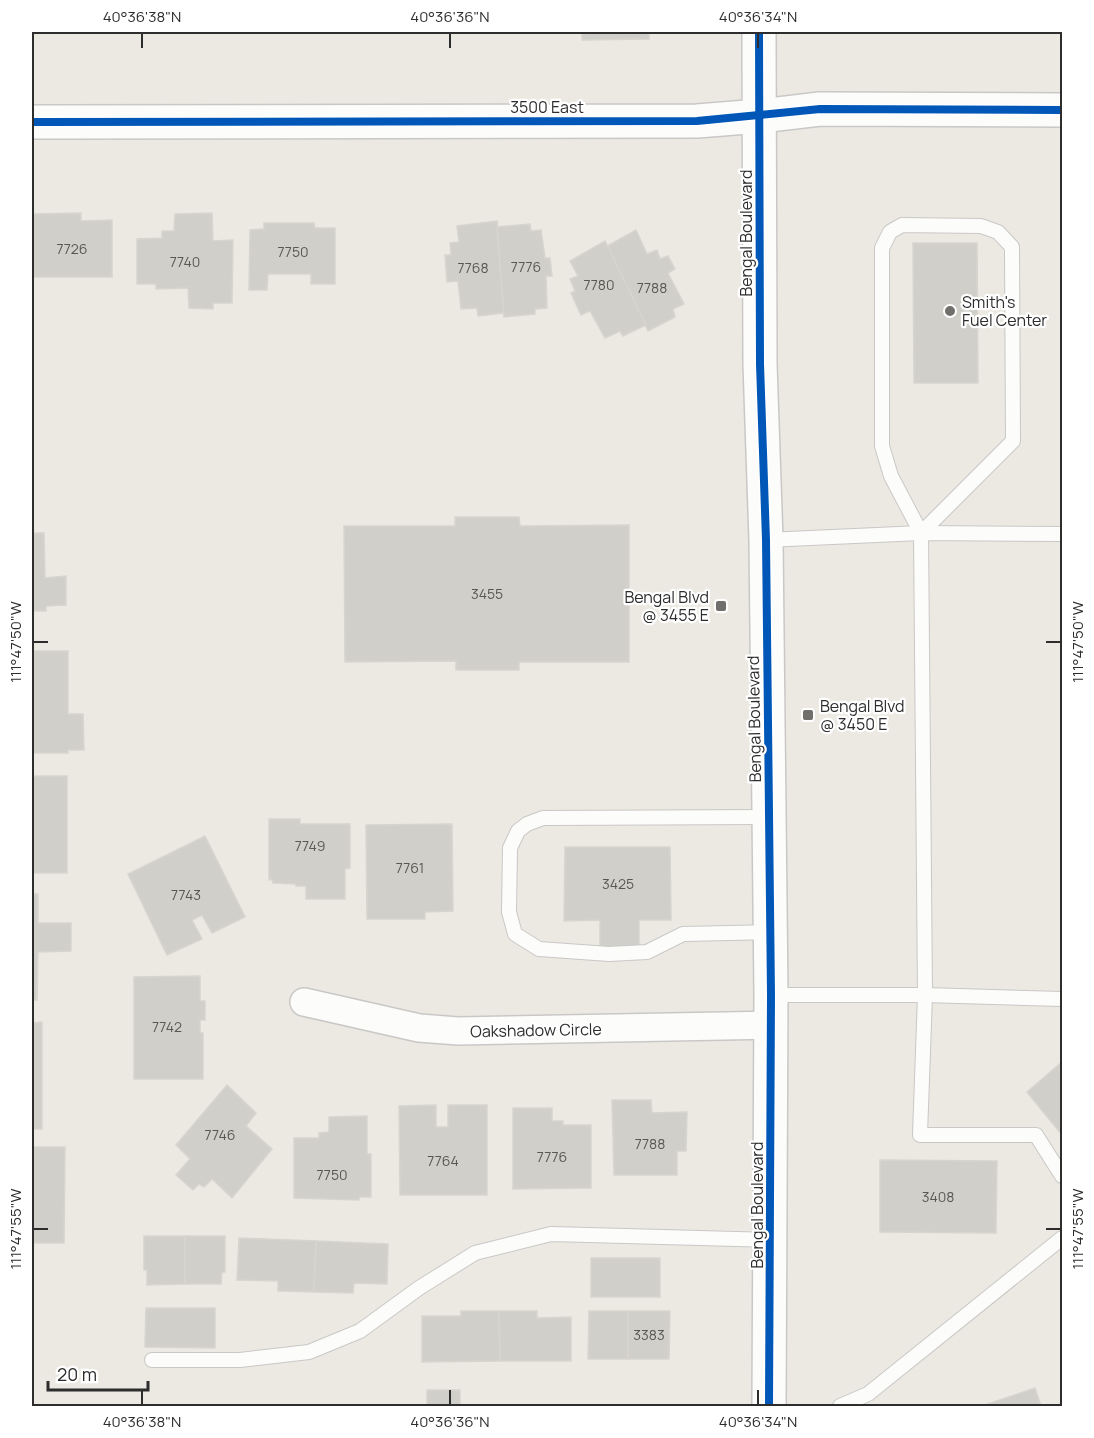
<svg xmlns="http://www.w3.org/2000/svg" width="1094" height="1438" font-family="Manrope,sans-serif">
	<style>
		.building { fill: #d0cfc9; stroke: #d7d5ce; stroke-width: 1.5 }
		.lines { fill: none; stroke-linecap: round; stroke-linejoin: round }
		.service-casing { stroke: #c9c8c7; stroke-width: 16 }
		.minor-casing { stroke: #c9c8c7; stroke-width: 30 }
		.tertiary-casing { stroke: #c9c8c7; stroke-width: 36 }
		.secondary-casing { stroke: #c9c8c7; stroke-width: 36 }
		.service { stroke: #fcfcfb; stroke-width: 14 }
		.minor { stroke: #fcfcfb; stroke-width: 27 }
		.tertiary { stroke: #fcfcfb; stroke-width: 33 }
		.secondary { stroke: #fcfcfb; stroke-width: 33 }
		.cycleway-casing { stroke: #fff; stroke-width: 11 }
		.cycleway { stroke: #0057b8; stroke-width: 8 }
		.ticks { fill: none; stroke: #2d2d2d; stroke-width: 2 }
		.poi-dot { fill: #706f6c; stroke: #fff; stroke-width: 2 }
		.labels { text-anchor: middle; stroke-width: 4.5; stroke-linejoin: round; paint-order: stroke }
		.number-label { font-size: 14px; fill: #585756 }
		.street-label { font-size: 16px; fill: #2d2d2d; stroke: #fff }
		.poi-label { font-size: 16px; fill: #2d2d2d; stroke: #fff; text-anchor: start }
		.neatline { fill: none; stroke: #2d2d2d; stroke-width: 2 }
		.ticks-label { font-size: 15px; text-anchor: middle; fill: #2d2d2d }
	</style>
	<rect width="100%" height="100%" fill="#ece9e2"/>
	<g class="building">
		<path d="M 582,32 L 649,32 L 649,39 L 582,40 Z"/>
		<path d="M 81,213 L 81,221 L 112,220 L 112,277 L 32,277 L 32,214 Z"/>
		<path d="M 212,213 L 213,241 L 233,240 L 232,303 L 213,303 L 213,309 L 189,308 L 188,288 L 156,289 L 156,284 L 137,284 L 137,239 L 162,238 L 162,231 L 174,231 L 175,214 Z"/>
		<path d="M 497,221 L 504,313 L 478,316 L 477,308 L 461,309 L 458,281 L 447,282 L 445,255 L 451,255 L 450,243 L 459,242 L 457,226 Z"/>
		<path d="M 264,223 L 314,223 L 315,228 L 335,228 L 335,284 L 311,284 L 311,274 L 268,274 L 267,290 L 249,290 L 250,230 L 264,229 Z"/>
		<path d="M 530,224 L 531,231 L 541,230 L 545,258 L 550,258 L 552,276 L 546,276 L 547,308 L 535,309 L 535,314 L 504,317 L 497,227 Z"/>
		<path d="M 636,230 L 647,254 L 657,250 L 660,259 L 668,256 L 675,269 L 668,273 L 684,304 L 673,309 L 675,317 L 648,331 L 607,246 Z"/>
		<path d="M 605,241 L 646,325 L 623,336 L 620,331 L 605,338 L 590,311 L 581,315 L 571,293 L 575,291 L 570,279 L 578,276 L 570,261 Z"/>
		<path d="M 913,243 L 977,243 L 978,383 L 914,383 Z"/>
		<path d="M 455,517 L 519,517 L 520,526 L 629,525 L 629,662 L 519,662 L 519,670 L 456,670 L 456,661 L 345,662 L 344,526 L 455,526 Z"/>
		<path d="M 32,533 L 44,533 L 45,578 L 66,576 L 66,605 L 46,606 L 46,611 L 32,611 Z"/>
		<path d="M 32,651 L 68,651 L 68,714 L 83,714 L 84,750 L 68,750 L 68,753 L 32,753 Z"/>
		<rect x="32" y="776" width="35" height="97"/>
		<path d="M 269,819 L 300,819 L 300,824 L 350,824 L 350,868 L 345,869 L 345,899 L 306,899 L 306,886 L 296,886 L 296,884 L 273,883 L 272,879 L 269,880 Z"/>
		<path d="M 452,824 L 453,911 L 425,912 L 425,919 L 367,919 L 366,825 Z"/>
		<path d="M 205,836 L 245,917 L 212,933 L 202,915 L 192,920 L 202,939 L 167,955 L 128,874 Z"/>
		<path d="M 565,847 L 670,847 L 671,920 L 639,920 L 639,949 L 600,949 L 600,920 L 564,921 Z"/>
		<path d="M 32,894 L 38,894 L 38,923 L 71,923 L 71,951 L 38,952 L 37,1000 L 32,1000 Z"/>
		<path d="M 200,976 L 200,1001 L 205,1001 L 205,1020 L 200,1020 L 200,1033 L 203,1033 L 203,1079 L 134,1079 L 134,977 Z"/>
		<path d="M 42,1022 L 42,1129 L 32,1129 L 32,1023 Z"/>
		<path d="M 1062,1062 L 1062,1135 L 1027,1092 Z"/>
		<path d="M 227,1085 L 256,1113 L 246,1126 L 272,1149 L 232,1198 L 212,1179 L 204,1187 L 199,1184 L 193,1190 L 176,1175 L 190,1159 L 176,1145 Z"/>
		<path d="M 612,1100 L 651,1100 L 652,1113 L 687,1112 L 686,1151 L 677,1151 L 677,1175 L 614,1175 Z"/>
		<path d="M 436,1105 L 436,1127 L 448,1127 L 448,1105 L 487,1105 L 487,1195 L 400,1195 L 399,1106 Z"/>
		<path d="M 513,1108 L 552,1108 L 552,1121 L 563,1121 L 563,1125 L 591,1125 L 591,1188 L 513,1189 Z"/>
		<path d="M 367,1116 L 367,1154 L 371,1154 L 371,1197 L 359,1197 L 359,1200 L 294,1198 L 294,1138 L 319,1138 L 319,1133 L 329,1132 L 329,1117 Z"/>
		<path d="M 32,1147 L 65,1147 L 64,1243 L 32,1243 Z"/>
		<path d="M 880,1160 L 997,1161 L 996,1233 L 880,1232 Z"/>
		<path d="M 144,1236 L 185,1236 L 185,1284 L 147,1285 L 147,1270 L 144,1270 Z"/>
		<path d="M 185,1236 L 225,1236 L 225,1272 L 222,1272 L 221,1284 L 185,1284 Z"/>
		<path d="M 239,1238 L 316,1241 L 314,1292 L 278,1291 L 278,1281 L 237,1280 Z"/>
		<path d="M 316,1241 L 388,1244 L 387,1284 L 354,1283 L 353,1293 L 314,1292 Z"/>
		<rect x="591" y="1258" width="69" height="39"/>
		<path d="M 146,1308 L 215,1308 L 215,1348 L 145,1347 Z"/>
		<path d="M 461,1311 L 499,1311 L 500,1361 L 422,1362 L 422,1316 L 461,1316 Z"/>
		<path d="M 499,1311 L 537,1311 L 537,1318 L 571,1317 L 571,1361 L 500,1361 Z"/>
		<path d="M 589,1311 L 628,1311 L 628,1359 L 588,1359 Z"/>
		<path d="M 628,1311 L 670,1311 L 669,1359 L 628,1359 Z"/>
		<path d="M 1035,1388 L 1041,1406 L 982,1406 Z"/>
		<rect x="427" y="1390" width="33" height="16"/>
	</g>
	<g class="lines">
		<g class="service-casing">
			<g id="service">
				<path d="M 921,533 L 891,476 L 882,446 L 882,248 L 890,232 L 902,225 L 981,226 L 998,232 L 1012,247 L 1013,441 L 921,533 L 925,995 L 920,1135 L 1036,1135 L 1062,1176"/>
				<path d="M 766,540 L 921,533 L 1062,534"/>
				<path d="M 768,817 L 543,818 L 527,824 L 518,831 L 510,848 L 509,912 L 515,934 L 539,949 L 609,954 L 647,952 L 683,934 L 770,932"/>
				<path d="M 771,995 L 925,995 L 1062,999"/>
				<path d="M 152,1360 L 240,1360 L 309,1352 L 360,1331 L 419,1288 L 475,1253 L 551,1234 L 770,1240"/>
				<path d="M 840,1406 L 868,1394 L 1062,1238"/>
			</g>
		</g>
		<g class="minor-casing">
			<path id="minor" d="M 304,1002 L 419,1028 L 458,1031 L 771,1025"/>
		</g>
		<g class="tertiary-casing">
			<path id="tertiary" d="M 32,122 L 697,121 L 760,116"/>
		</g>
		<g class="secondary-casing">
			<g id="secondary">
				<path d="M 759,32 L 760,364 L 766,540 L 771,995 L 769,1406"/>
				<path d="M 760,116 L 820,109 L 1062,110"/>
			</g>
		</g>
		<use href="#service" class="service"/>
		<use href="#minor" class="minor"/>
		<use href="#tertiary" class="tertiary"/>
		<use href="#secondary" class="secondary"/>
		<g class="cycleway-casing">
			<g id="cycleway">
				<path d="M 759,32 L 760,364 L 766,540 L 771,995 L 769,1406"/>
				<path d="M 32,122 L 697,121 L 820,109 L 1062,110"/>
			</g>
		</g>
		<use href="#cycleway" class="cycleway"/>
	</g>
	<path class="ticks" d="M 142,33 L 142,48M 450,33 L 450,48M 758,33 L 758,48M 33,642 L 48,642M 1046,642 L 1061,642M 33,1229 L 48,1229M 1046,1229 L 1061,1229M 142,1390 L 142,1405M 450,1390 L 450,1405M 758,1390 L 758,1405"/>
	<g class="poi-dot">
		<circle cx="950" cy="311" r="6"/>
		<rect x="715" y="600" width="12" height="12" rx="3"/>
		<rect x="802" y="709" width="12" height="12" rx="3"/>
	</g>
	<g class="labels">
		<g class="number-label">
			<text x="72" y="254">7726</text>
			<text x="293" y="257">7750</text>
			<text x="185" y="267">7740</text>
			<text x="526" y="272">7776</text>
			<text x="473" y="273">7768</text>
			<text x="599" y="290">7780</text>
			<text x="652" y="293">7788</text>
			<text x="487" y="599">3455</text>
			<text x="310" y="851">7749</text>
			<text x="410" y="873">7761</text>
			<text x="618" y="889">3425</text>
			<text x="186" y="900">7743</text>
			<text x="167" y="1032">7742</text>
			<text x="220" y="1140">7746</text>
			<text x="650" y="1149">7788</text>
			<text x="552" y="1162">7776</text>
			<text x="443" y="1166">7764</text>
			<text x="332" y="1180">7750</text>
			<text x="938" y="1202">3408</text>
			<text x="649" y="1340">3383</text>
		</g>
		<g class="street-label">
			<text x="547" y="113">3500 East</text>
			<text transform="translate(746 233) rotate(-90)" y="6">Bengal Boulevard</text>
			<text transform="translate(754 719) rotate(-91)" y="6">Bengal Boulevard</text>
			<text transform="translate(536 1030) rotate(-1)" y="6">Oakshadow Circle</text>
			<text transform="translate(757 1205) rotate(-90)" y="6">Bengal Boulevard</text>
		</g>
		<g class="poi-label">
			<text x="962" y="308">Smith's<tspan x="962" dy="18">Fuel Center</tspan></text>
			<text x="709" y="603" text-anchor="end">Bengal Blvd<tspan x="709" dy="18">@ 3455 E</tspan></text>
			<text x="820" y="712">Bengal Blvd<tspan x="820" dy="18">@ 3450 E</tspan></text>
		</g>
	</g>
	<rect width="1094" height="1438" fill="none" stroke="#ffffff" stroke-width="66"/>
	<path d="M48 1381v9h100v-9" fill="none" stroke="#2d2d2d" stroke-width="3"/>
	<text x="57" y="1381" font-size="18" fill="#2d2d2d" stroke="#ffffff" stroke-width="4.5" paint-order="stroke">20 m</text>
	<rect x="33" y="33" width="1028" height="1372" class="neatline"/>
	<g class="ticks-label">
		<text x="142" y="22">40°36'38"N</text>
		<text x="450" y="22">40°36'36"N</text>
		<text x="758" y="22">40°36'34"N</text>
		<text transform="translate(1078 642) rotate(-90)" y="5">111°47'50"W</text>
		<text transform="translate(16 642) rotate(-90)" y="5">111°47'50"W</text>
		<text transform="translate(1078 1229) rotate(-90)" y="5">111°47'55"W</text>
		<text transform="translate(16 1229) rotate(-90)" y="5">111°47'55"W</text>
		<text x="142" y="1427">40°36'38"N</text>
		<text x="450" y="1427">40°36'36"N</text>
		<text x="758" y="1427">40°36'34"N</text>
	</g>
</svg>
